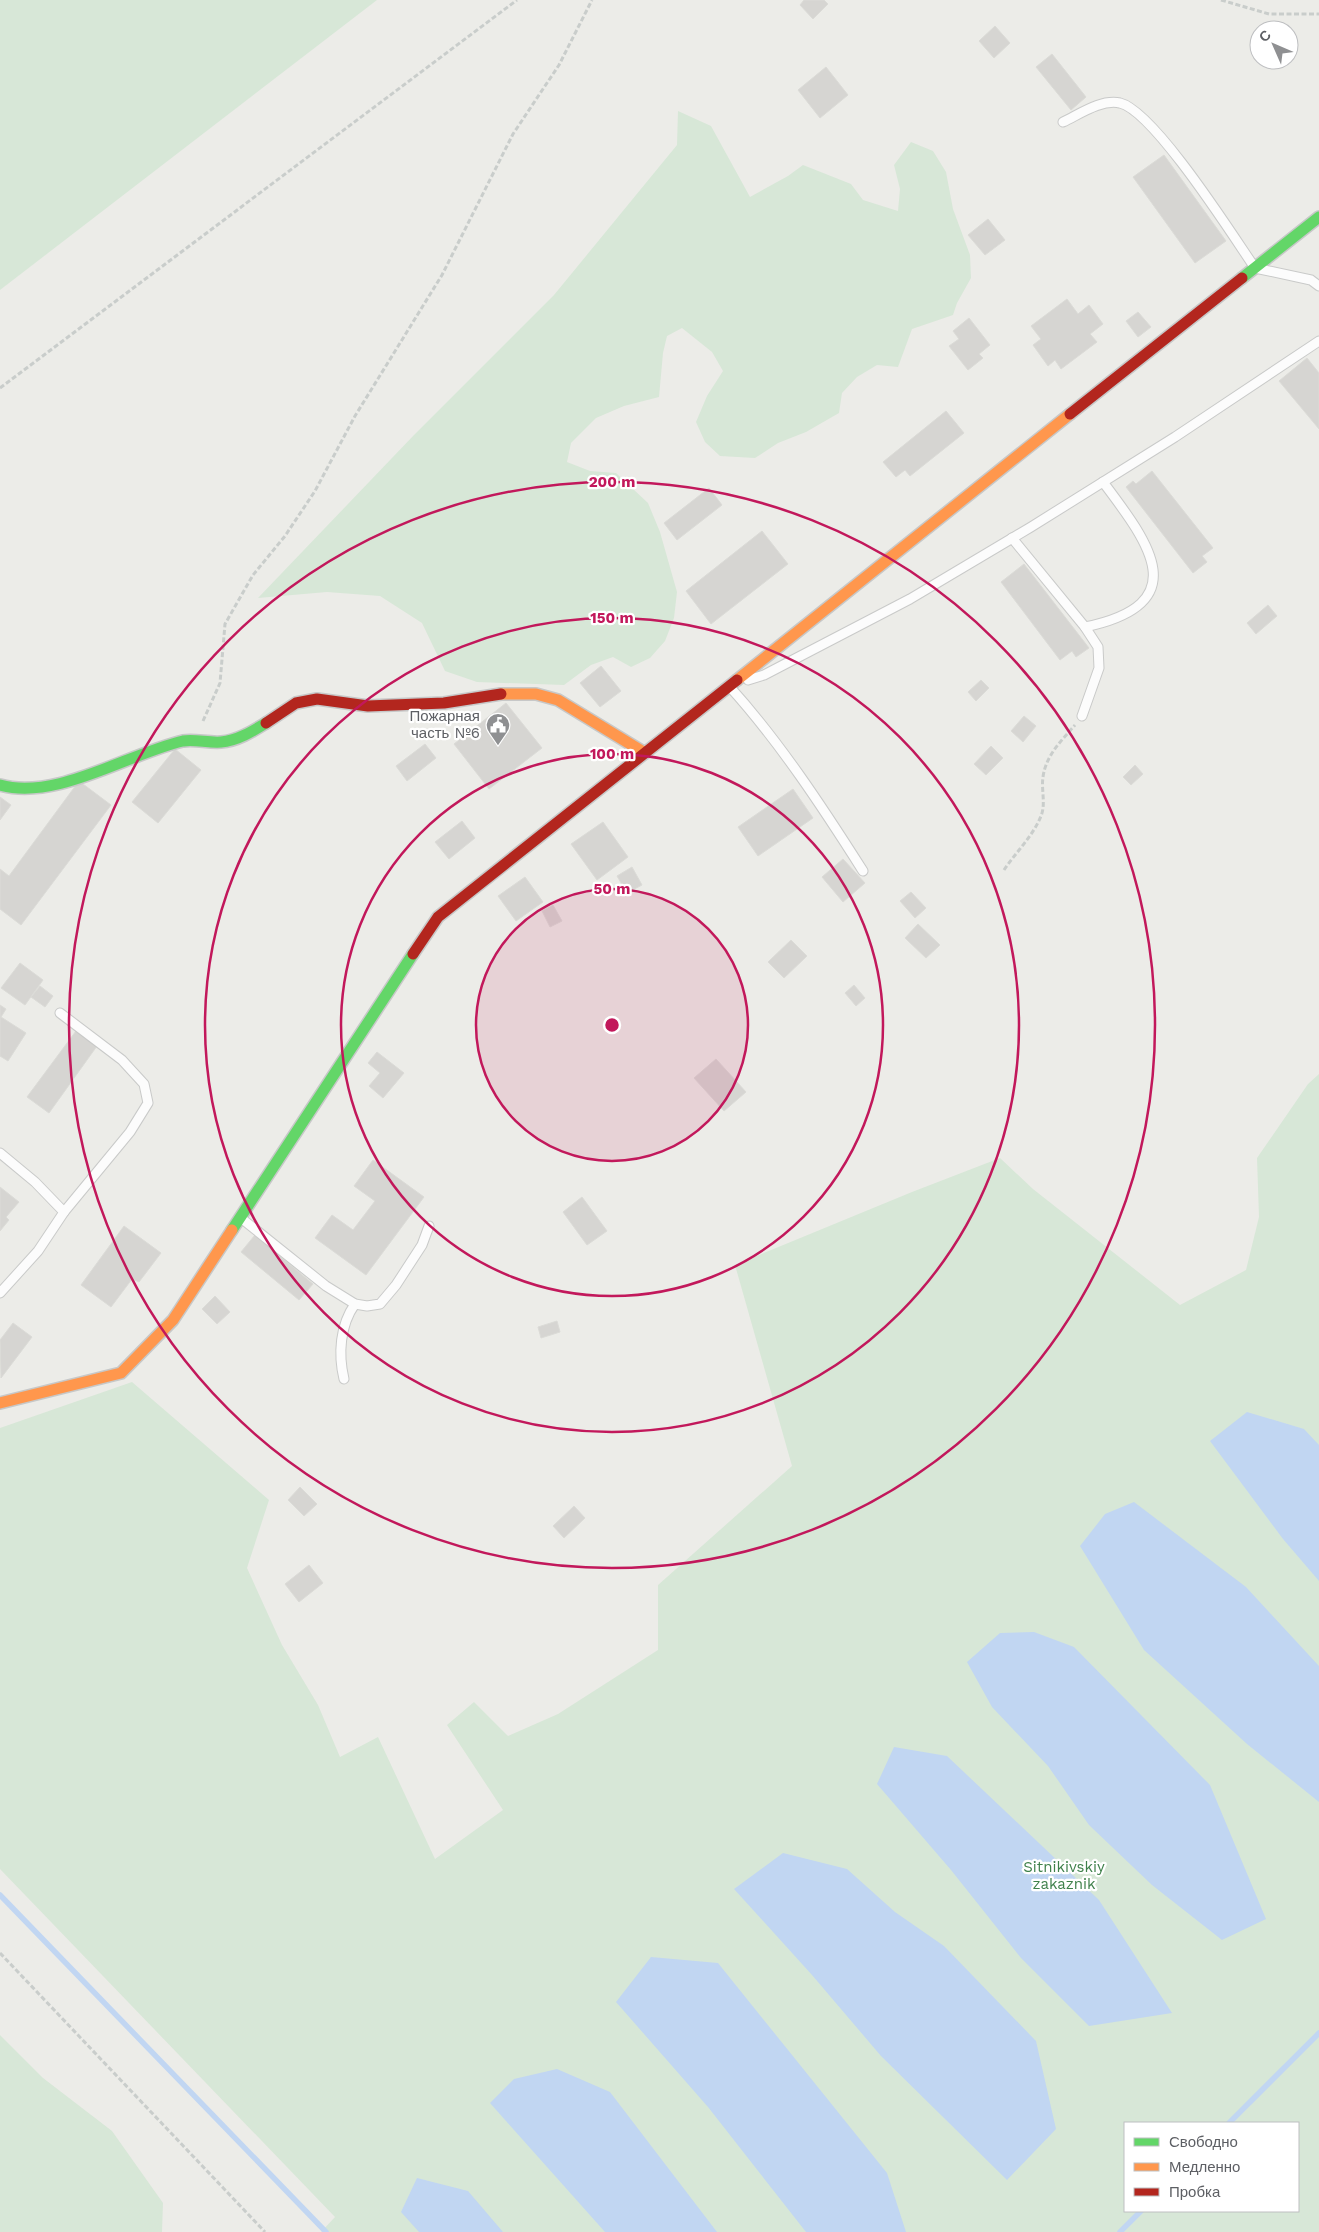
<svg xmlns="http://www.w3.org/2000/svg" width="1319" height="2232" font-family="'Work Sans',sans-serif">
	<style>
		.green { fill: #d7e7d7; fill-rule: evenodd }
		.water { fill: #c1d6f2 }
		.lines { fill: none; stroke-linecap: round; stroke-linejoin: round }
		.stream { stroke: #c1d6f2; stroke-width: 5.5 }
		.building { fill: #d6d5d2; stroke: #dbdbd7 }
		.lane-casing { stroke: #c9cac9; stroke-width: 11 }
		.fast-casing { stroke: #c7c8c8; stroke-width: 14 }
		.slow-casing { stroke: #c7c8c8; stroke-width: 14 }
		.jam-casing { stroke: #c7c8c8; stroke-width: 14 }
		.path { stroke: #c9cdcb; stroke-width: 3; stroke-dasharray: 5 2.5; stroke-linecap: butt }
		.lane { stroke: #fcfcfc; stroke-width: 9 }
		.fast { stroke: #63d668; stroke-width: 11 }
		.slow { stroke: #ff974d; stroke-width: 11 }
		.jam { stroke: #b3261e; stroke-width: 11 }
		.ring { fill: none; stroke: #c2185b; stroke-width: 2.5 }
		.labels { text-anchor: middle; stroke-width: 4.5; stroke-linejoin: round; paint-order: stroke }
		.poi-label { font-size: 15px; fill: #5d5f64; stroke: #fff; text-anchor: end }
		.park-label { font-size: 15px; fill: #3f814b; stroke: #fff }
		.centre { fill: #c2185b; stroke: #fff; stroke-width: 2.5 }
		.ring-label { font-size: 15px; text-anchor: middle; font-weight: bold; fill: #c2185b; stroke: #fff; stroke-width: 4.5; stroke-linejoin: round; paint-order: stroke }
	</style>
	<rect width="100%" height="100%" fill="#ecece8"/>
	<g class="green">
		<path d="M 0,0 L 377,0 L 0,290 Z"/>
		<path d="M 678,111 L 711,126 L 750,197 L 788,176 L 803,165 L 851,184 L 863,200 L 898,211 L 900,189 L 894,165 L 911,142 L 933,151 L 946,172 L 953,209 L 970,255 L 971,278 L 957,303 L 953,315 L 912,329 L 898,367 L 877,365 L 857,377 L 842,393 L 839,413 L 806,432 L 778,443 L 755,458 L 720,456 L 705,442 L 696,422 L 707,396 L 723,371 L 712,352 L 682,328 L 667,336 L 663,353 L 659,397 L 624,406 L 596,418 L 571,443 L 567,462 L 590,471 L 616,473 L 648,503 L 660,532 L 677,592 L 674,618 L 665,641 L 650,658 L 631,667 L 613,657 L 591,665 L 564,685 L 477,682 L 445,671 L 422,623 L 380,596 L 327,592 L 258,598 L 414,435 L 554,295 L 677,145 Z"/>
		<path d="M 1319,1074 L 1319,2232 L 321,2232 L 335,2217 L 0,1869 L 0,1428 L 132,1382 L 269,1500 L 247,1568 L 282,1645 L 318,1705 L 340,1757 L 378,1737 L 435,1859 L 503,1810 L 447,1725 L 474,1702 L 508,1736 L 558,1714 L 658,1650 L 658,1585 L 792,1466 L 735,1265 L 912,1192 L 1000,1158 L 1033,1189 L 1180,1305 L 1246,1270 L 1259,1217 L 1257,1158 L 1308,1084 ZM 1125,2123 L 1298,2123 L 1298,2211 L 1125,2211 Z"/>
		<path d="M 0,2035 L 43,2078 L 112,2131 L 163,2203 L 162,2232 L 0,2232 Z"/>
	</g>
	<g class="water">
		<path d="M 1247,1412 L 1304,1429 L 1319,1445 L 1319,1581 L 1283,1539 L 1210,1441 Z"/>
		<path d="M 1134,1502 L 1246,1587 L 1319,1666 L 1319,1802 L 1247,1744 L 1144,1650 L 1080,1546 L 1105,1514 Z"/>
		<path d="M 1034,1632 L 1074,1647 L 1210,1785 L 1266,1919 L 1222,1940 L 1152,1885 L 1089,1825 L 1048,1766 L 992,1707 L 967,1662 L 1000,1633 Z"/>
		<path d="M 894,1747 L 947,1756 L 1099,1900 L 1172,2013 L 1089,2026 L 1021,1958 L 951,1870 L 877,1784 Z"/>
		<path d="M 783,1853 L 847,1869 L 895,1912 L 944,1946 L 1036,2041 L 1056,2129 L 1007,2180 L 881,2056 L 812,1975 L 734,1889 Z"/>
		<path d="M 651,1957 L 718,1963 L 887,2173 L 906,2232 L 806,2232 L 708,2107 L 616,2002 Z"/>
		<path d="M 557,2069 L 610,2092 L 717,2232 L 605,2232 L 490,2103 L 514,2079 Z"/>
		<path d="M 417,2178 L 468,2191 L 503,2232 L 419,2232 L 401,2212 Z"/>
	</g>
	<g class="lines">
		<g class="stream">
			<path d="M 0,1895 L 326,2232"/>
			<path d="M 1229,2123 L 1319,2033"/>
			<path d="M 1120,2232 L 1141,2211"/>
		</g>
	</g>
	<g class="building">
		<path d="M 804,0 L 824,0 L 828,4 L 813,19 L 800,5 Z"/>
		<path d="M 995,26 L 1010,43 L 994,58 L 979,41 Z"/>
		<path d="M 1052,54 L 1086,97 L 1071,110 L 1036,67 Z"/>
		<path d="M 826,67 L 848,95 L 820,118 L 798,90 Z"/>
		<path d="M 1164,155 L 1226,241 L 1195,263 L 1133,177 Z"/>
		<path d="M 988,219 L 1005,240 L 985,255 L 968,235 Z"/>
		<path d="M 1067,299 L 1078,314 L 1089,305 L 1103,324 L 1090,334 L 1097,342 L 1061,369 L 1055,360 L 1048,366 L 1033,345 L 1041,339 L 1031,326 Z"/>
		<path d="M 1138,312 L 1151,327 L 1138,337 L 1126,321 Z"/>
		<path d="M 969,318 L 990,345 L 979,354 L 983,358 L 968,370 L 949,346 L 959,339 L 953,331 Z"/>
		<path d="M 1307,358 L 1319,373 L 1319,429 L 1279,381 Z"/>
		<path d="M 946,411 L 964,433 L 910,476 L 905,470 L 896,477 L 883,462 Z"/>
		<path d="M 1152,471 L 1213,548 L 1202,556 L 1207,562 L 1193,573 L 1126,487 L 1133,481 L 1136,484 Z"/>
		<path d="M 709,488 L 722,505 L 677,540 L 664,523 Z"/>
		<path d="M 762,531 L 788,564 L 711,624 L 686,591 Z"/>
		<path d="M 1024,564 L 1089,648 L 1076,657 L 1072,651 L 1060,660 L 1001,582 Z"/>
		<path d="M 1268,605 L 1277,616 L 1256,634 L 1247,623 Z"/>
		<path d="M 601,666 L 621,691 L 600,707 L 580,683 Z"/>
		<path d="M 981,680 L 989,688 L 976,701 L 968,692 Z"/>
		<path d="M 506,703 L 542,748 L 489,789 L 454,744 Z"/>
		<path d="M 1024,716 L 1036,726 L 1023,742 L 1011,731 Z"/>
		<path d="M 425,744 L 436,758 L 407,781 L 396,766 Z"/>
		<path d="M 991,746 L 1003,758 L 986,775 L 974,764 Z"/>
		<path d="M 175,749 L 201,770 L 158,823 L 132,802 Z"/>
		<path d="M 1135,765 L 1143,774 L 1131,785 L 1123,777 Z"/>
		<path d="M 79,781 L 111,805 L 21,925 L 0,909 L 0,869 L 9,876 Z"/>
		<path d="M 793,789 L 813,818 L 758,856 L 738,827 Z"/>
		<path d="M 0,797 L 11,805 L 0,820 Z"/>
		<path d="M 462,821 L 475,838 L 449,859 L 435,842 Z"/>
		<path d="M 603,822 L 628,857 L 597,880 L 571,844 Z"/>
		<path d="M 843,859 L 865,883 L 843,902 L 822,877 Z"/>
		<path d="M 632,867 L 642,885 L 627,893 L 617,876 Z"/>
		<path d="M 525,877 L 543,902 L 516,921 L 498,896 Z"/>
		<path d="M 911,892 L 926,908 L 915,918 L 900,901 Z"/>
		<path d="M 553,905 L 562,921 L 550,927 L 542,911 Z"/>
		<path d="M 918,924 L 940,945 L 926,958 L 905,938 Z"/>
		<path d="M 791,940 L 807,956 L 784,978 L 768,962 Z"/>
		<path d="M 20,963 L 43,980 L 25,1005 L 1,988 Z"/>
		<path d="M 854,985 L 865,998 L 856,1006 L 845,993 Z"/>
		<path d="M 40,986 L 53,996 L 45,1007 L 31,997 Z"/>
		<path d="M 0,1005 L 6,1009 L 1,1017 L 26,1033 L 8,1061 L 0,1056 Z"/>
		<path d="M 76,1031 L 97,1046 L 49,1113 L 27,1097 Z"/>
		<path d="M 377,1052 L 404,1073 L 383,1098 L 369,1086 L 380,1073 L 368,1063 Z"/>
		<path d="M 716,1059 L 746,1092 L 724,1111 L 694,1078 Z"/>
		<path d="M 373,1160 L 424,1197 L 366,1275 L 315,1238 L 332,1215 L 353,1230 L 375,1201 L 354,1186 Z"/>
		<path d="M 0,1187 L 19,1202 L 6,1217 L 9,1220 L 0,1231 Z"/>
		<path d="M 582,1197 L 607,1231 L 587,1245 L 563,1212 Z"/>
		<path d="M 124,1226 L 161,1253 L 139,1282 L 132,1279 L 111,1307 L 81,1285 Z"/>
		<path d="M 255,1235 L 313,1284 L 299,1300 L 241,1252 Z"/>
		<path d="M 215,1296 L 230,1312 L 217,1324 L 202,1309 Z"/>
		<path d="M 557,1321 L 560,1332 L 541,1338 L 538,1327 Z"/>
		<path d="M 13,1323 L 32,1337 L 1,1378 L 0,1340 Z"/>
		<path d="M 300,1487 L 317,1504 L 304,1516 L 288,1500 Z"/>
		<path d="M 574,1506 L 585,1518 L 564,1538 L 553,1526 Z"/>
		<path d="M 309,1565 L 323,1583 L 299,1602 L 285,1584 Z"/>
	</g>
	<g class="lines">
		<g class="lane-casing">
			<g id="lane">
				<path d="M 1063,122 C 1080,114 1101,99 1120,103 C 1154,111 1233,236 1255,268 L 1311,280 L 1319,286"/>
				<path d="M 1012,538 L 1085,627 L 1098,647 L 1099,668 L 1082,716"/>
				<path d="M 1085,627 C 1196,604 1149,543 1103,482"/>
				<path d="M 748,680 L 764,675 L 910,599 L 1031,527 L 1175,437 L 1319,341"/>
				<path d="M 729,686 C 779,741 823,808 863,871"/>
				<path d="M 60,1013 L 122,1060 L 144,1084 L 148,1103 L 130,1132 L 64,1212"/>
				<path d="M 0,1153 L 35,1182 L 64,1212 L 38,1251 L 0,1293"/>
				<path d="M 241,1218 L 326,1286 L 355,1304 L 367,1306 L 380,1304 L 396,1285 L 422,1245 L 429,1226"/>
				<path d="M 344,1379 C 338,1354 340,1325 355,1304"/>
			</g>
		</g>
		<g class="fast-casing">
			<g id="fast">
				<path d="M 1242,278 L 1319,217"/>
				<path d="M 0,785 C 56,801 127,754 183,741 C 195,739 208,743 221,742 C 237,741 253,731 266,723"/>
				<path d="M 232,1230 L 413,954"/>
			</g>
		</g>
		<g class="slow-casing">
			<g id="slow">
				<path d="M 737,680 L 1070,414"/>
				<path d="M 501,694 L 536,694 L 558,700 L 645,753"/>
				<path d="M 0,1403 L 121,1373 L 173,1320 L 232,1230"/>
			</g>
		</g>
		<g class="jam-casing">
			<g id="jam">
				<path d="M 1070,414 L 1242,278"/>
				<path d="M 266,723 L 296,703 L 317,699 L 368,706 L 444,703 L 501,694"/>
				<path d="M 413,954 L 438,917 L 737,680"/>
			</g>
		</g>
		<g class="path">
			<path d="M 1221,0 L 1269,14 L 1319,14"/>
			<path d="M 0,388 L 517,0"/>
			<path d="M 203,721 L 220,683 L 225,624 L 253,575 L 285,536 L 315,491 L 355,416 L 442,275 L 513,134 L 559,65 L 592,0"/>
			<path d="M 1004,870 C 1016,852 1033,836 1041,816 C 1046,804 1041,789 1043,777 C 1046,755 1062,740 1075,725"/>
			<path d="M 0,1953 L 265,2232"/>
		</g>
		<use href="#lane" class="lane"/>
		<use href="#fast" class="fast"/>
		<use href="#slow" class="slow"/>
		<use href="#jam" class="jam"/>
	</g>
	<circle cx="612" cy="1025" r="136" fill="#c2185b" fill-opacity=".12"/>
	<g class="ring">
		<circle cx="612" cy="1025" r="136"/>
		<circle cx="612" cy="1025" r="271"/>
		<circle cx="612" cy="1025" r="407"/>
		<circle cx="612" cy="1025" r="543"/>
	</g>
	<defs>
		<g id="civic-pin" transform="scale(1.25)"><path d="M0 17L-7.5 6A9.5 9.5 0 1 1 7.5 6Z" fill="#8f9092" stroke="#fff"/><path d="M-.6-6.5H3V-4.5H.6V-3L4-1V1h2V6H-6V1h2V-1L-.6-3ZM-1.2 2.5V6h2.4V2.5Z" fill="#fff"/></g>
	</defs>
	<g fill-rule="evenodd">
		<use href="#civic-pin" x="498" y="725"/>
	</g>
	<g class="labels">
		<g class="poi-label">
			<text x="480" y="721">Пожарная<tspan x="480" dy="17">часть №6</tspan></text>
		</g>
		<g class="park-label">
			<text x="1064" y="1872">Sitnikivskiy<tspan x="1064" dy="17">zakaznik</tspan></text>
		</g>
	</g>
	<circle cx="612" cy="1025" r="8" class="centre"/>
	<g class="ring-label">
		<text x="612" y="487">200 m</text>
		<text x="612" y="623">150 m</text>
		<text x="612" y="759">100 m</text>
		<text x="612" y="894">50 m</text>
	</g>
	<rect x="1124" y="2122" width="175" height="90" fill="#ffffff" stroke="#bebfc1"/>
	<rect x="1134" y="2138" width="25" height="8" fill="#63d668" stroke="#bebfc1"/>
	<text x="1169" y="2147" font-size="15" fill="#5d5f64">Свободно</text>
	<rect x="1134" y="2163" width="25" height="8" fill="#ff974d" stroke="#bebfc1"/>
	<text x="1169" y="2172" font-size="15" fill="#5d5f64">Медленно</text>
	<rect x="1134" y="2188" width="25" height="8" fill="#b3261e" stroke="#bebfc1"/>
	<text x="1169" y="2197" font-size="15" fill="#5d5f64">Пробка</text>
	<g transform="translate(1274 45) rotate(315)"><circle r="24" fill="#ffffff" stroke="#bebfc1"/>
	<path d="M0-4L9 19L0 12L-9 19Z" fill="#8f9092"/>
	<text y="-8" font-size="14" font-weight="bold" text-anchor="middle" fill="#5d5f64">С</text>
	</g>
</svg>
